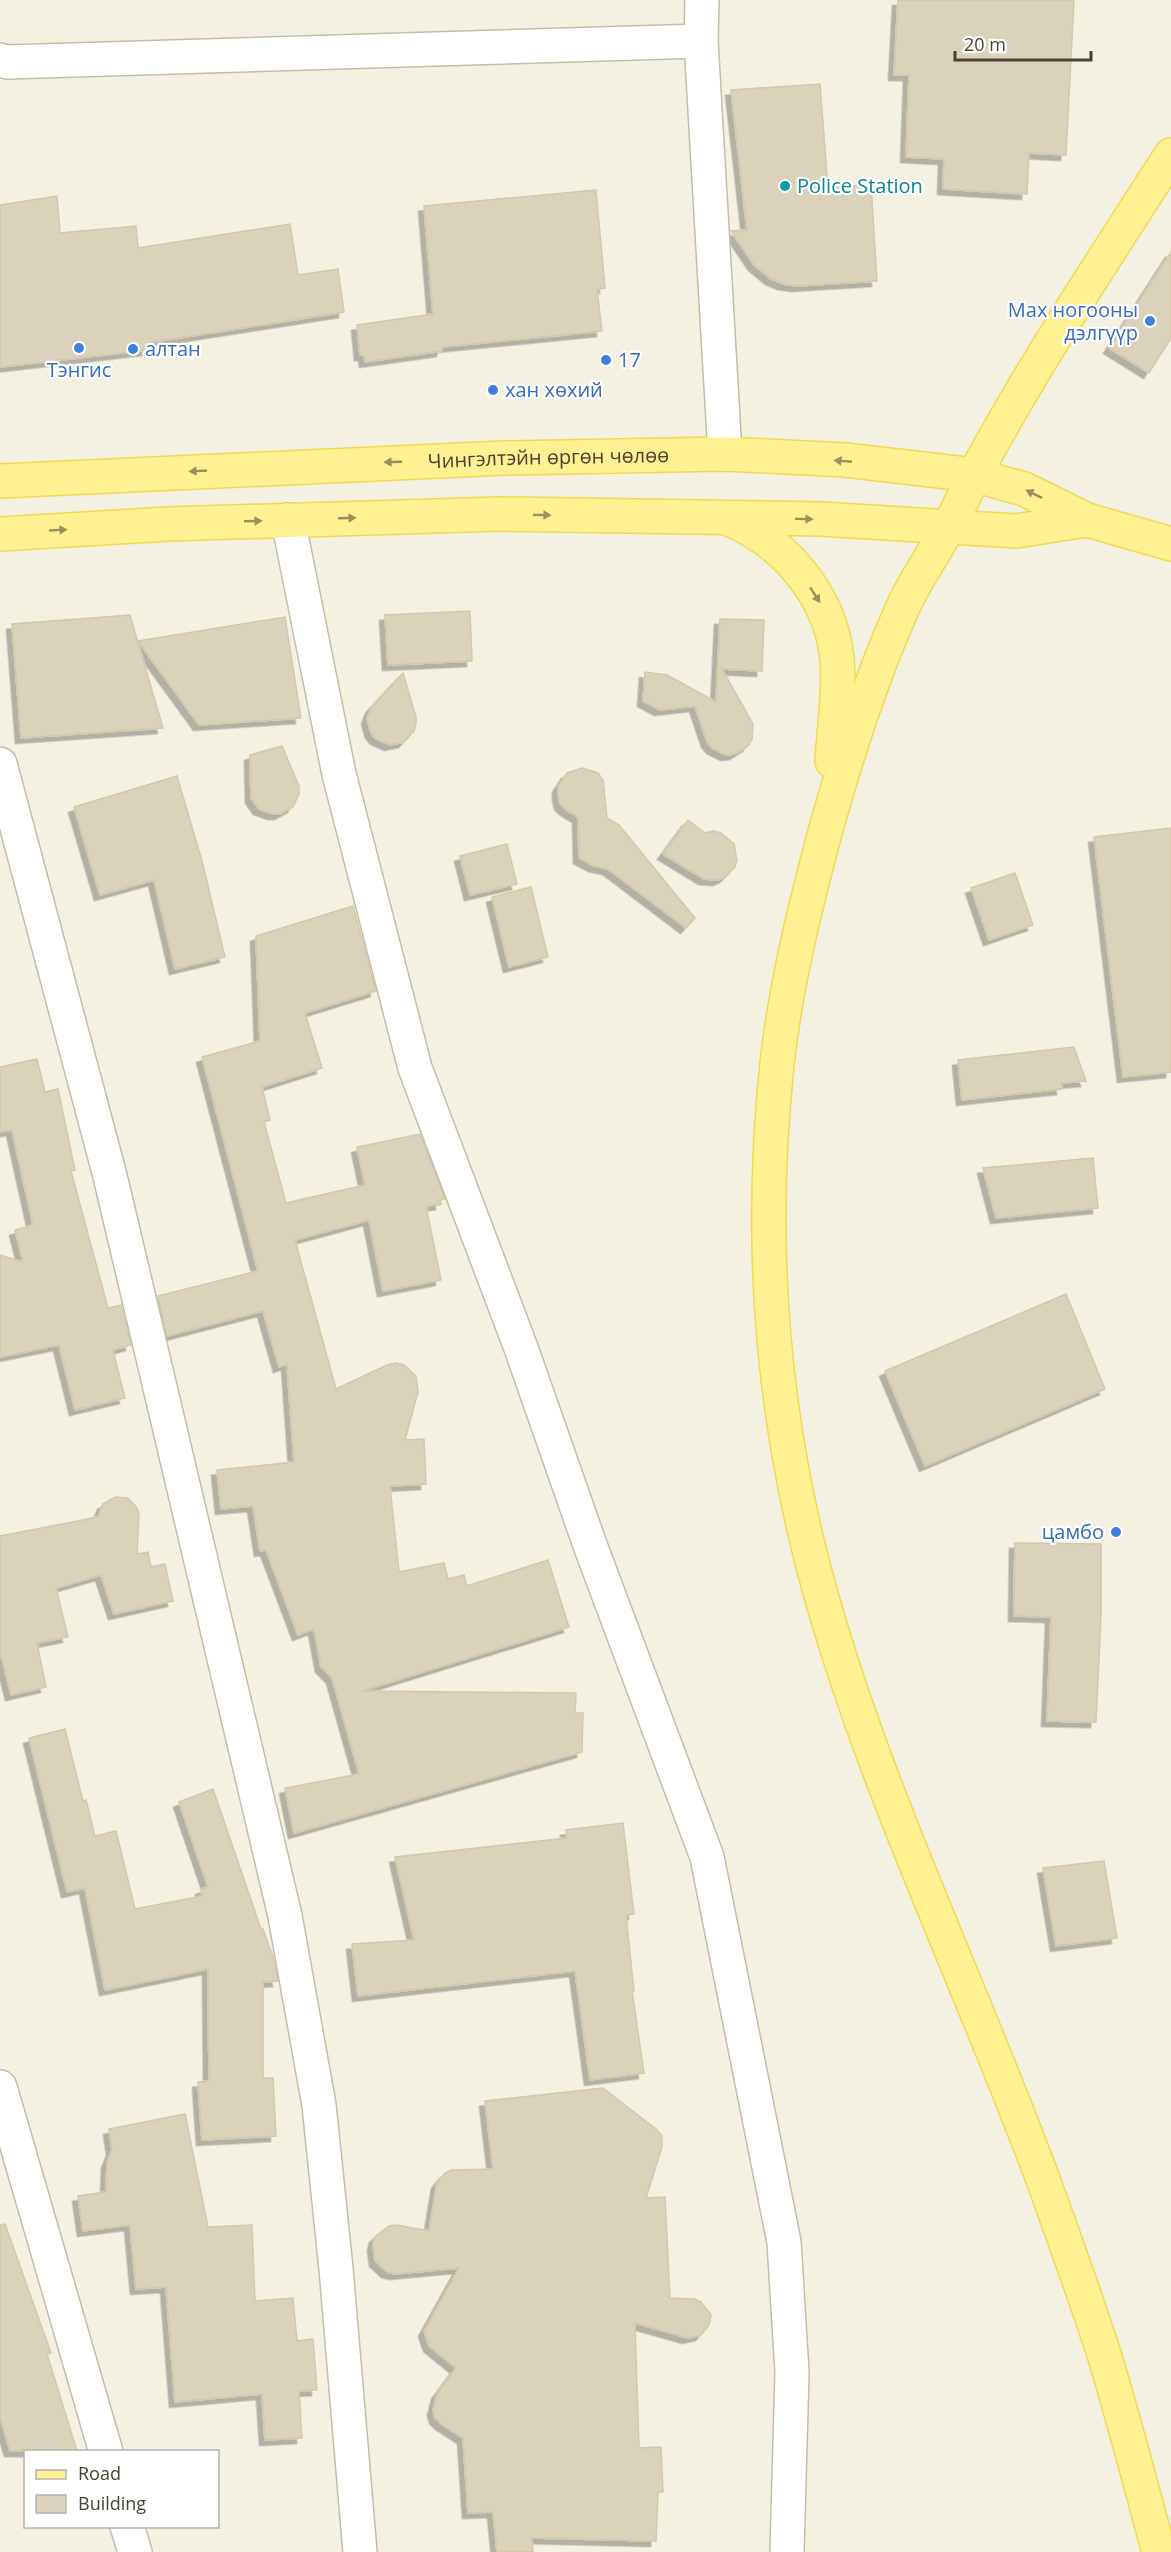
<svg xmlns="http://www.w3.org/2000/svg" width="1171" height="2552" font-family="'Open Sans',sans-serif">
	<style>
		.building { fill: #dad2ba; stroke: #d2c9aa; stroke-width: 1.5; filter: url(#shadow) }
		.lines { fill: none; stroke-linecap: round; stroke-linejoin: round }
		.minor-casing { stroke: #c3bea8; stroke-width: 36 }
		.major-casing { stroke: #f1d954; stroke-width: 36 }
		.minor { stroke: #fff; stroke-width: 33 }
		.major { stroke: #fff091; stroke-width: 33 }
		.oneway { fill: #9a905d }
		.culture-dot { fill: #0f9aa8; stroke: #fff; stroke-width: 2 }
		.shop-dot { fill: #3f7fe0; stroke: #fff; stroke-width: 2 }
		.labels { text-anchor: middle; stroke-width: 4.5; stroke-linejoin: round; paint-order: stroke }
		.culture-label { font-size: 20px; fill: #0d838f; stroke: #fff; text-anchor: start }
		.shop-label { font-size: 20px; fill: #366cbe; stroke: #fff; text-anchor: start }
		.street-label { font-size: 20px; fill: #474233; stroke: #fff }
	</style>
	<defs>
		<filter id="shadow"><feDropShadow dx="-5.5" dy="5.5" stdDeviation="0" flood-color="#0004"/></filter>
	</defs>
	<rect width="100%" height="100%" fill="#f4f1e3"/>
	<g class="building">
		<path d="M 898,0 L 1074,0 L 1066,155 L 1029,153 L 1027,194 L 943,189 L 944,159 L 906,157 L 909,75 L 894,75 Z"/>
		<path d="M 820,84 L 828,188 L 871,184 L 877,281 L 797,286 L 783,284 L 771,279 L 754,265 L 731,231 L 747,230 L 731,90 Z"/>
		<path d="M 596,190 L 605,288 L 597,289 L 602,331 L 442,347 L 442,351 L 365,362 L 364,355 L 360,355 L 357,325 L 433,314 L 424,206 Z"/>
		<path d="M 57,196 L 60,233 L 136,226 L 138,248 L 290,224 L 298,275 L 338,269 L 344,312 L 147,343 L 147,350 L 0,367 L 0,205 Z"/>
		<path d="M 1171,252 L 1171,338 L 1149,373 L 1109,348 Z"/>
		<path d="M 470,611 L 472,661 L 388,665 L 385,615 Z"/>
		<path d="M 130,615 L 163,728 L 21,738 L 12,624 Z"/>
		<path d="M 285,617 L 301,718 L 199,725 L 138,641 Z"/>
		<path d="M 720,619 L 764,620 L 762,671 L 722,669 L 753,724 L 752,739 L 748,746 L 735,754 L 726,755 L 712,748 L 707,742 L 695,706 L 660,710 L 643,701 L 645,672 L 667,675 L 716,702 Z"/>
		<path d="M 403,673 L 416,717 L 416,724 L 414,731 L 404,742 L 390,745 L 376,739 L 371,733 L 367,719 L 371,708 Z"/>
		<path d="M 282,746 L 299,786 L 299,794 L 293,807 L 280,814 L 273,814 L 259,809 L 251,798 L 250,755 Z"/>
		<path d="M 582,768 L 598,773 L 603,780 L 607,818 L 619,825 L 695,918 L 686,928 L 608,869 L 594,866 L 579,858 L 578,817 L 566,810 L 560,804 L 558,795 L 558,787 L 567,773 Z"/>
		<path d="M 177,776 L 202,861 L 225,957 L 175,969 L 154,880 L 100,895 L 74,807 Z"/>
		<path d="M 688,820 L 705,833 L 713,831 L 721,833 L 734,844 L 737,860 L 735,867 L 725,877 L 718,880 L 704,879 L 663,854 Z"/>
		<path d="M 1171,828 L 1171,1072 L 1123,1077 L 1094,837 Z"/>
		<path d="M 507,844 L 517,884 L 470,895 L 460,856 Z"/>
		<path d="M 1015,873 L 1033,925 L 989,940 L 971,888 Z"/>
		<path d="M 531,887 L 548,957 L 509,967 L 492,897 Z"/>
		<path d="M 353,906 L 376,991 L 305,1013 L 322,1068 L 262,1087 L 270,1120 L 264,1122 L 286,1203 L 365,1185 L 357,1147 L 420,1134 L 445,1199 L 440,1200 L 441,1204 L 426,1206 L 441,1280 L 383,1291 L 369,1220 L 295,1240 L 336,1389 L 387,1365 L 395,1363 L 404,1365 L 416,1376 L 418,1392 L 405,1440 L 424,1439 L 426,1484 L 390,1486 L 399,1572 L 444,1563 L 448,1579 L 464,1575 L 467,1586 L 548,1560 L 569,1627 L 362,1691 L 576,1693 L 575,1713 L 583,1713 L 582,1752 L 294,1833 L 285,1788 L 359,1774 L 332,1678 L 321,1667 L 314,1629 L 298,1635 L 266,1550 L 260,1551 L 253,1506 L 221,1509 L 217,1470 L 294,1462 L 287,1364 L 279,1367 L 263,1311 L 167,1336 L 158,1296 L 258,1271 L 202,1057 L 260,1041 L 256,936 Z"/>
		<path d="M 1074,1047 L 1086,1081 L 1061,1083 L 1062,1089 L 962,1100 L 958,1060 Z"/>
		<path d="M 37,1059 L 45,1092 L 58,1089 L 75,1170 L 71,1171 L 108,1308 L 121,1305 L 131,1345 L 113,1350 L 125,1398 L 75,1410 L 59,1345 L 0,1357 L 0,1255 L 23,1262 L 15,1230 L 33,1225 L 12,1130 L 0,1132 L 0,1067 Z"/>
		<path d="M 1093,1158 L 1098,1208 L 996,1218 L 983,1168 Z"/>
		<path d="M 1066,1294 L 1105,1389 L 925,1466 L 885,1371 Z"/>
		<path d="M 115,1497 L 128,1498 L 137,1508 L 139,1514 L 137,1554 L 148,1552 L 151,1567 L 165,1564 L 173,1601 L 114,1614 L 101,1575 L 56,1588 L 68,1637 L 37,1643 L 46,1687 L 11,1695 L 0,1651 L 0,1536 L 98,1517 L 103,1504 Z"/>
		<path d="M 1015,1543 L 1101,1544 L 1101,1617 L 1096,1722 L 1047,1721 L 1051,1617 L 1014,1616 Z"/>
		<path d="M 65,1729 L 83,1801 L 86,1800 L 95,1836 L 116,1831 L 135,1909 L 202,1896 L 201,1889 L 208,1887 L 179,1802 L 213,1789 L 261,1929 L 263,1929 L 273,1957 L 278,1981 L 263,1982 L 263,2078 L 273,2078 L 276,2136 L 202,2140 L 198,2082 L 209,2081 L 208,1969 L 105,1990 L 85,1888 L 67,1892 L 29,1738 Z"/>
		<path d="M 623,1823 L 634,1914 L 626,1915 L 634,1991 L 632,1991 L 644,2073 L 590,2080 L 575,1971 L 358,1996 L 352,1944 L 414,1940 L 395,1857 L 567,1838 L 566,1830 Z"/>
		<path d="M 1104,1861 L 1117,1938 L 1056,1946 L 1043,1868 Z"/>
		<path d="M 603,2088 L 656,2129 L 662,2136 L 662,2147 L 646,2198 L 665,2197 L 670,2298 L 695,2299 L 701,2302 L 711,2315 L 709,2325 L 701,2335 L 688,2338 L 635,2323 L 639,2448 L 661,2447 L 663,2492 L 658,2492 L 656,2541 L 532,2538 L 533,2552 L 497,2552 L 493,2512 L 468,2513 L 463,2438 L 441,2424 L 435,2418 L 433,2410 L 437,2394 L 456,2368 L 429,2346 L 424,2331 L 459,2268 L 395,2274 L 387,2272 L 375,2261 L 373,2245 L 375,2237 L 389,2226 L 397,2225 L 429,2231 L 437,2183 L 445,2173 L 451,2170 L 493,2169 L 485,2101 Z"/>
		<path d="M 185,2114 L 208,2227 L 252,2225 L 255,2301 L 293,2298 L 297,2341 L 313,2339 L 317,2390 L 299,2391 L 302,2438 L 265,2440 L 262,2394 L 175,2402 L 166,2287 L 136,2289 L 130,2225 L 83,2231 L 78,2196 L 106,2192 L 107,2163 L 112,2150 L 109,2129 Z"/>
		<path d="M 5,2224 L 51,2353 L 47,2354 L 77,2451 L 10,2451 L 0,2417 L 0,2225 Z"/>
	</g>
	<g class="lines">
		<g class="minor-casing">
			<g id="minor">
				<path d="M 702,0 L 701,41 L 725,454"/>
				<path d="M 0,60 L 7,62 L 701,41"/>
				<path d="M 288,520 L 339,774 L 415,1068 L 521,1348 L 590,1545 L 707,1857 L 784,2242 L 792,2372 L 787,2552"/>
				<path d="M 0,764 L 110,1176 L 285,1916 L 319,2105 L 336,2269 L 360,2552"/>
				<path d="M 0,2087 L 106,2452"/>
				<path d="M 127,2526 L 135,2552"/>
			</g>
		</g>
		<g class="major-casing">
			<g id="major">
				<path id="s1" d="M 0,481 L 504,458 L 725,454 L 845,460 L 974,475 L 1024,489 L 1087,520 L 1171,544"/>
				<path d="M 729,519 C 786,543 831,597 837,659 C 840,693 834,727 832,761"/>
				<path d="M 0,534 L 168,524 L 500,514 L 821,519 L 1016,531 L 1087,520"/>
				<path d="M 1159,2552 C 1141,2486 1124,2420 1104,2354 C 1086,2298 1065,2241 1045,2185 C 970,1981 871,1783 815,1573 C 771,1407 759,1234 777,1064 C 786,983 806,903 827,825 C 848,751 871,678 903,607 C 915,580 933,556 947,529 C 958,511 966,491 976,472 C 1035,363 1104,259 1171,155"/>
			</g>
		</g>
		<use href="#minor" class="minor"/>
		<use href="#major" class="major"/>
	</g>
	<defs><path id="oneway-solid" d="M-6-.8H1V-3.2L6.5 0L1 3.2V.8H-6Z" transform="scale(1.5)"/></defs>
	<g class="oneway">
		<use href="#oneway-solid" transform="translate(843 461) rotate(-175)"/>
		<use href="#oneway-solid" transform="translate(393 462) rotate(178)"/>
		<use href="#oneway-solid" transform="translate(198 471) rotate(177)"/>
		<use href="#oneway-solid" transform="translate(1034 494) rotate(-154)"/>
		<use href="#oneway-solid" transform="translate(542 515) rotate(1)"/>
		<use href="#oneway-solid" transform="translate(347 518) rotate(-2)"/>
		<use href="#oneway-solid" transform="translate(804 519) rotate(1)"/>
		<use href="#oneway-solid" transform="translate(253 521) rotate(-2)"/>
		<use href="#oneway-solid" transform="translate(58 530) rotate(-3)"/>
		<use href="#oneway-solid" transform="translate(815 595) rotate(57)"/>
	</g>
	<circle class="culture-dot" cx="785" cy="186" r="6"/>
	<g class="shop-dot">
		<circle cx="1150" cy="321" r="6"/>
		<circle cx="79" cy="348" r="6"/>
		<circle cx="133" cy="349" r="6"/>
		<circle cx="606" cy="360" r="6"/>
		<circle cx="493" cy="390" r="6"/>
		<circle cx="1116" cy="1532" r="6"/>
	</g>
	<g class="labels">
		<g class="culture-label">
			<text x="797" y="193">Police Station</text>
		</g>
		<g class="shop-label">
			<text x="1138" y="317" text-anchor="end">Мах ногооны<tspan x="1138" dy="23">дэлгүүр</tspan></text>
			<text x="145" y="356">алтан</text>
			<text x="618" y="367">17</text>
			<text x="79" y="377" text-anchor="middle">Тэнгис</text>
			<text x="505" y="397">хан хөхий</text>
			<text x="1104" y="1539" text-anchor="end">цамбо</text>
		</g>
		<g class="street-label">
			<text dy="7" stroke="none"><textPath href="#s1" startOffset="549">Чингэлтэйн өргөн чөлөө</textPath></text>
		</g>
	</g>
	<rect x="24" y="2450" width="195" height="78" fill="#ffffff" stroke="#b5b3ad" stroke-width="1.5"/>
	<rect x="36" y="2470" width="30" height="9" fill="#fff091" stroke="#b5b3ad" stroke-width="1.5"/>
	<text x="78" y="2480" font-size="18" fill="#474233">Road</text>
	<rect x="36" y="2495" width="30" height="18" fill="#dad2ba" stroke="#b5b3ad" stroke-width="1.5"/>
	<text x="78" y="2510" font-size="18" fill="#474233">Building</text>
	<path d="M955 51v9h136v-9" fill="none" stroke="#474233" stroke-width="3"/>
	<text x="964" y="51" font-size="18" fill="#474233" stroke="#ffffff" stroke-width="4.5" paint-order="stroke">20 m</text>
</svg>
